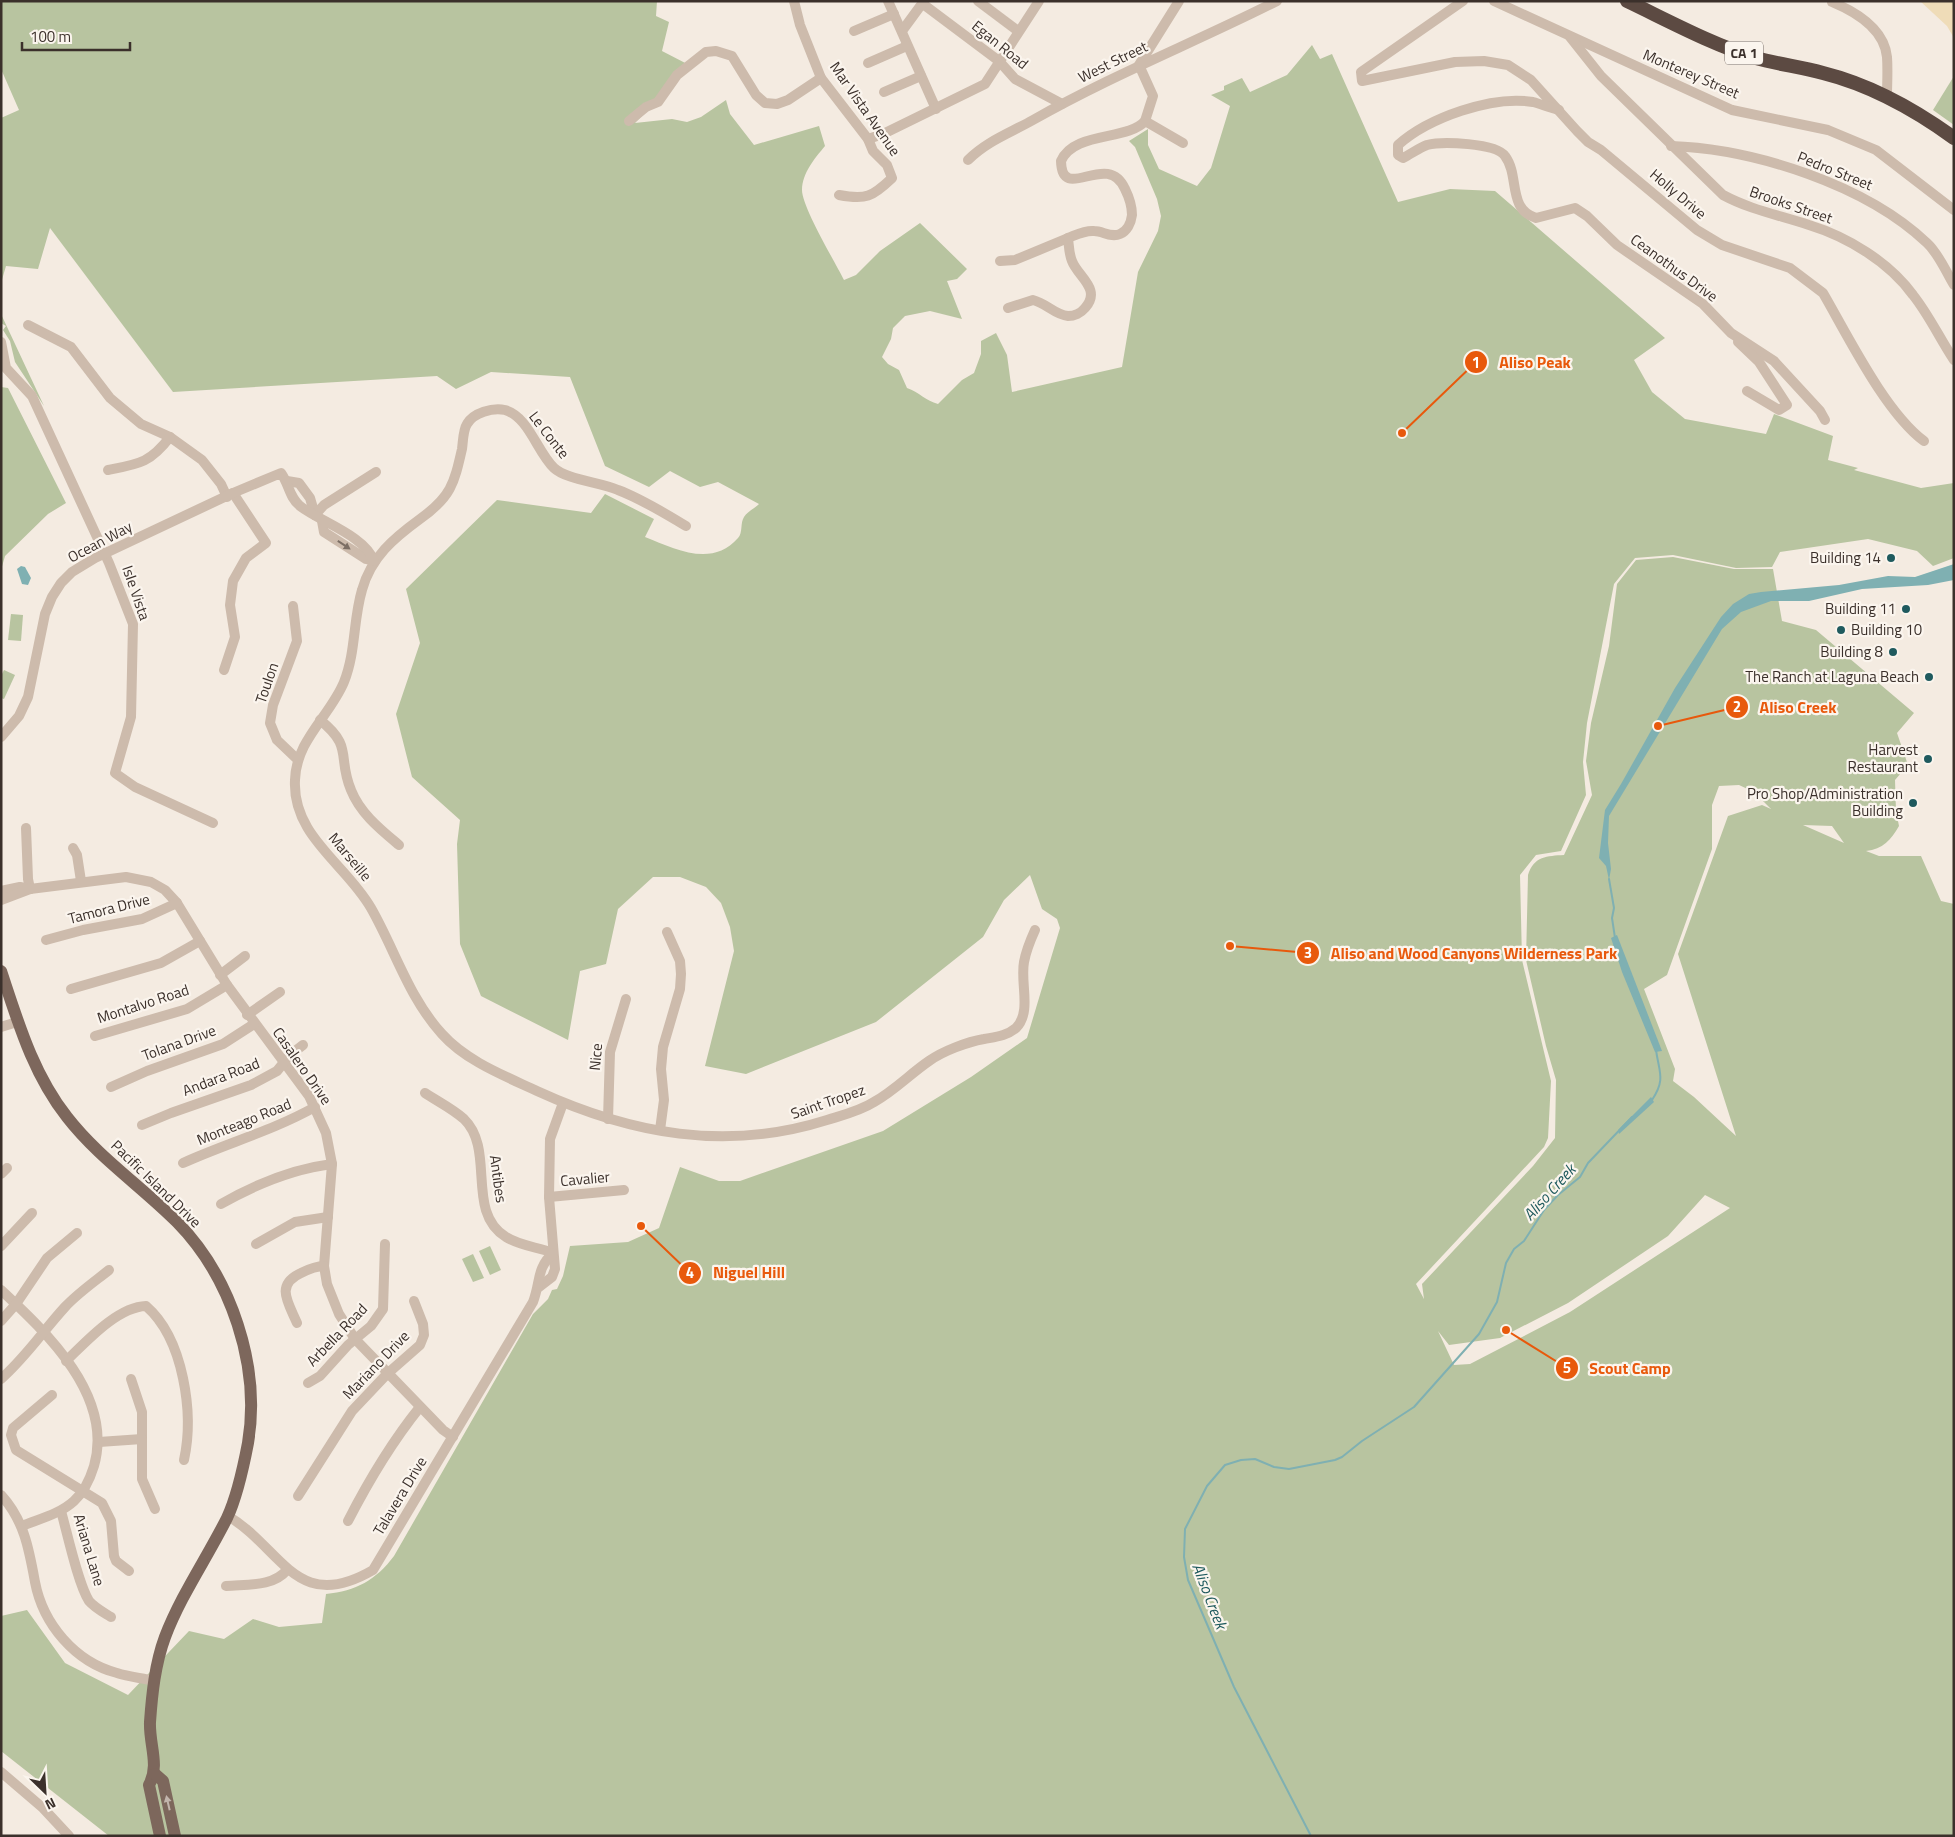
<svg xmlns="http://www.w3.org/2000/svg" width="1955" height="1837" font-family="'Titillium Web',sans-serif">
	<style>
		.green { fill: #b8c4a0; fill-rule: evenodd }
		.sand { fill: #efdcb8 }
		.water { fill: #7fb0b2 }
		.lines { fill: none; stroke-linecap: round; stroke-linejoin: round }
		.stream { stroke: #7fb0b2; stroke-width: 2 }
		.minor { stroke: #cdbbac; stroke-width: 10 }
		.major { stroke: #7d675c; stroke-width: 12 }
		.highway { stroke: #5c4a42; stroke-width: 14 }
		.oneway { fill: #7d6f65 }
		.oneway2 { fill: #c2b5ac }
		.poi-dot { fill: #1f5a5e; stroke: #fbf5ee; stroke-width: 2 }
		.labels { text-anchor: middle; stroke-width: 4.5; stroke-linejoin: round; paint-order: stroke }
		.shield { fill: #fbf5ee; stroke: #756b66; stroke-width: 1 }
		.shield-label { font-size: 14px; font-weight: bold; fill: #3b302b }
		.street-label { font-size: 15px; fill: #3b302b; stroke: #fbf5ee }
		.poi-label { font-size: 15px; fill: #3b302b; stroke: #fbf5ee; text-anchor: end }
		.water-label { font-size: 16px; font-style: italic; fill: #1f5a5e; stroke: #fbf5ee }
		.leader { fill: none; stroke: #e8590c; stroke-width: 2 }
		.callout-dot { fill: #e8590c; stroke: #fbf5ee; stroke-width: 2 }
		.mark-label { font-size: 15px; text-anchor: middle; font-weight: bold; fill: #fff }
		.callout-label { font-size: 16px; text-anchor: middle; font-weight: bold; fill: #e8590c; stroke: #fbf5ee; stroke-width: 4.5; stroke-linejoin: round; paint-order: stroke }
	</style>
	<rect width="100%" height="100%" fill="#f4ebe1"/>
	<g class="green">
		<path d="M 1,1 L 657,1 L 656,16 L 669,22 L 662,51 L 691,66 L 635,123 L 672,119 L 687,122 L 701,117 L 726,100 L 730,114 L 754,145 L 819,126 L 825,146 C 815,158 802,173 802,190 C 802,207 835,262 844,280 L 856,275 L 880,251 L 920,223 L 967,269 L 957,279 L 947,281 L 962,319 L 930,311 L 905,316 L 893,328 L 891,339 L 882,357 L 888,364 L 899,370 L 907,388 C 919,392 926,401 938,404 L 962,380 L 974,373 L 981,354 L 981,341 L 996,333 L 1007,355 L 1012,392 L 1122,367 L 1138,272 L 1158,231 L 1161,216 L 1157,199 L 1135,147 L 1129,141 L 1148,129 L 1148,145 L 1159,169 L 1197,186 L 1211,168 L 1230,106 L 1211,95 L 1224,90 L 1224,86 L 1242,78 L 1250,92 L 1287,75 L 1312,45 L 1320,59 L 1332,54 L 1398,202 L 1450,189 L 1495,191 L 1665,338 L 1634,360 L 1652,392 L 1685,419 L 1766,434 L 1774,414 L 1833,436 L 1828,460 L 1858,468 L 1854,470 L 1921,488 L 1954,483 L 1954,558 L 1933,566 L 1917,551 L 1868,539 L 1780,552 L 1772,567 L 1736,568 L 1673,555 L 1635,558 L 1614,584 L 1587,723 L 1583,762 L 1586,795 L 1561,851 L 1536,855 L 1520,875 L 1522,960 L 1551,1081 L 1548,1138 L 1544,1147 L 1416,1284 L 1424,1299 L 1422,1284 L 1533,1166 L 1555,1138 L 1556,1080 L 1546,1046 L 1526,960 L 1528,875 C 1534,856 1547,856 1564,855 L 1592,795 L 1586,761 L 1591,723 L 1609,646 L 1617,584 L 1636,560 L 1673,557 L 1734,569 L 1773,569 L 1782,621 L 1816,630 L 1914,713 L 1897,733 L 1908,765 L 1895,780 L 1896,811 L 1899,826 C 1891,840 1883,849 1866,851 L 1879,856 L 1921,856 L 1941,901 L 1954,904 L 1954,1836 L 109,1836 L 1,1751 L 1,1616 L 27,1610 L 65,1663 L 128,1695 L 189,1631 L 224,1639 L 253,1619 L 279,1627 L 322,1623 L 326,1594 C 356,1591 376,1580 394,1556 L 533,1314 L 548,1299 L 552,1290 L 557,1289 L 563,1276 L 570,1246 L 628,1242 L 659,1228 L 680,1167 L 719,1181 L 740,1181 L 883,1131 L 971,1077 L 1027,1038 L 1060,928 L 1057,919 L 1042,909 L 1030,875 L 1004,900 L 983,937 L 876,1022 L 746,1074 L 705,1066 L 734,951 L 730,927 L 721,903 L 706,887 L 680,877 L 653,877 L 618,909 L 606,964 L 580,971 L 568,1040 L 481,996 L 460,944 L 457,844 L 460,820 L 412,777 L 396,714 L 420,643 L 406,589 L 497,500 L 591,513 L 605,494 L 654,519 L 645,537 C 675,549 712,568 738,538 C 743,533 740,523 744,517 C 747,512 755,508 759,504 L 718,482 L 700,487 L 670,471 L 649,487 L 605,466 L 570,377 L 491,372 L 456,389 L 437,376 L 173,392 L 50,228 L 38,269 L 6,266 L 1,283 L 1,118 L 19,110 L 1,69 ZM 1739,785 L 1754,792 L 1771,809 L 1762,805 L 1728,816 L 1678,954 L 1736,1136 L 1694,1097 L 1673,1081 L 1675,1069 L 1644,989 L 1667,975 L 1712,849 L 1712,805 L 1719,786 ZM 1803,825 L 1832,826 L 1844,843 ZM 1705,1195 L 1730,1208 L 1570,1312 L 1470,1364 L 1454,1365 L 1438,1331 L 1449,1345 L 1500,1338 L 1568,1303 L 1668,1236 Z"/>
		<path d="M 1954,76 L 1954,125 L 1933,110 Z"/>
		<path d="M 1,314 L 44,406 L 15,362 L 10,341 L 3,330 L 6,326 L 1,323 Z"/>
		<path d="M 1,387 L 8,388 L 66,503 L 48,514 L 5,556 L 1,570 Z"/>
		<path d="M 11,614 L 23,615 L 21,641 L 8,640 Z"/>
		<path d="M 4,670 L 15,675 L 4,699 L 1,698 L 1,676 Z"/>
		<path d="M 490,1246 L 501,1270 L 490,1275 L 479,1251 Z"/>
		<path d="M 473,1254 L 484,1278 L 473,1282 L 462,1259 Z"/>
	</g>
	<path class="sand" d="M 1920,1 L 1954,1 L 1954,38 L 1947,26 Z"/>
	<g class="water">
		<path d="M 1954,564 L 1954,580 L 1928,585 L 1862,589 L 1809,601 L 1771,601 L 1741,612 L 1722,629 L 1609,816 L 1608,843 L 1611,869 L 1609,880 L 1606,866 L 1599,858 L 1605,810 L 1621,784 L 1675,688 L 1721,617 L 1733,604 L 1749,594 L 1761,592 L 1839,585 L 1888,576 L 1915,577 Z"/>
		<path d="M 21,566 L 25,567 L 31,578 L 28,585 L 22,584 L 17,569 Z"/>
		<path d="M 1617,935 L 1662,1051 L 1655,1052 L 1622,972 L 1611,938 Z"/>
		<path d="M 1651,1097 L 1654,1102 L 1619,1134 L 1618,1130 Z"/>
	</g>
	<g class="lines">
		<g class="stream">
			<path d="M 1609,879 L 1614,908 L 1612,918 L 1615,938"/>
			<path d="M 1652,1100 C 1666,1079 1659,1072 1656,1050"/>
			<path d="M 1311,1836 L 1234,1687 L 1188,1580 L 1184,1557 L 1185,1529 L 1207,1486 L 1225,1465 L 1241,1460 L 1255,1459 L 1274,1467 L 1289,1469 L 1335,1460 L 1342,1457 L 1362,1441 L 1414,1407 L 1479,1334 L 1497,1302 L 1506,1263 L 1514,1249 L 1524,1241 L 1544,1210 L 1558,1195 L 1580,1177 L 1588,1163 L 1632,1117"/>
		</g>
		<g class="minor">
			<path d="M 794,1 L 800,25 L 821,78 L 868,139 L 873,151 L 887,165 L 892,178 C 872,197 866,200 839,195"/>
			<path d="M 888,1 L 936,109"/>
			<path d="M 978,1 L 1018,31"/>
			<path d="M 1463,1 L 1361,72 L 1362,81 L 1455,62 L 1484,61 L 1508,65 L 1531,80 L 1577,131 L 1588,142 L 1601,150 L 1697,230 L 1722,245 L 1790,268 L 1823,293 C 1848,336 1885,412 1924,441"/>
			<path d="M 1494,1 L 1732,110 L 1828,130 L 1876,150 L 1954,210"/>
			<path d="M 1832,2 C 1856,12 1884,28 1887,57 C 1888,70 1887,84 1887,96"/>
			<path d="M 923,4 L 999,61 L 1015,79 L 1062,104"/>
			<path d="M 854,31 L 894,14"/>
			<path d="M 902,31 L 924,1"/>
			<path d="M 1570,37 L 1601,76 L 1723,195 C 1751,210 1779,215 1809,225 C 1848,237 1889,262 1913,295 C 1929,315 1940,339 1954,360"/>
			<path d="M 868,63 L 907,46"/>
			<path d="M 884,92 L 921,76"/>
			<path d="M 1559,110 C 1550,108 1541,104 1533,102 C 1492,95 1428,118 1398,145 L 1398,155 L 1403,158 C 1411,154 1419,148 1427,145 C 1442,141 1496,143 1505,156 C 1520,176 1507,209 1536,218 L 1575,208 L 1587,216 L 1617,245 L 1703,304 L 1731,333 L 1774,361 L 1820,411 L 1825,420"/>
			<path d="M 629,121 L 646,107 L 658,102 L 677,75 L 706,52 L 716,51 L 732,56 L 756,95 L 765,103 L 777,104 L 788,100 L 821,78"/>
			<path d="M 1145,121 L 1183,143"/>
			<path d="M 868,139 L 883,134 L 985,84 L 1039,1"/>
			<path d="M 1671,146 C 1755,149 1866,185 1927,243 C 1939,254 1946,272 1954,285"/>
			<path d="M 968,160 C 987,141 1010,133 1033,120 C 1112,75 1196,42 1277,1"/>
			<path d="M 1000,261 L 1015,260 L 1068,238"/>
			<path d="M 1008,308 L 1033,300 C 1046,303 1055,315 1068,316 C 1074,316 1081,313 1085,308 C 1102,289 1078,277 1072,261 C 1069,254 1069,246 1068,238 C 1076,235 1085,230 1094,231 C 1103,231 1111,238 1120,234 C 1127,231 1131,223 1132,215 C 1132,207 1129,197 1125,189 C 1107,149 1062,205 1061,161 C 1074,131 1128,141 1145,121 L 1153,96 L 1139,65 L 1179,1"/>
			<path d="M 28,325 L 71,347 L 110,398 L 141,424 L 170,437 L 202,460 L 221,484 L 227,497"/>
			<path d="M 1,342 L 6,368 L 32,396 L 109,563 L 133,624 L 131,717 L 115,773 L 135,787 L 213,823"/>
			<path d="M 1738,342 L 1759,362 L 1787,405 L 1779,410 L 1747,391"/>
			<path d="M 108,470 C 139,464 150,463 170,437"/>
			<path d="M 287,481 L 299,483 L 310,498 L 315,515"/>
			<path d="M 315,515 L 324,505 L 376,472"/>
			<path d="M 322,521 L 324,532 L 366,559 L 374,561"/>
			<path d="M 686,526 C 664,513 642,499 618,490 C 600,482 567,480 554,468 C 537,452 529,417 505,410 C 493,407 473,413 467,424 C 463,430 463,442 462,449 C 454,484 451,497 420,519 C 394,538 371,557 362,590 C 353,620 356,652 344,682 C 330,716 296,740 295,780 C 292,836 346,864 371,908 C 395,950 409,998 442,1034 C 466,1061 505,1076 537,1091 C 631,1134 726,1152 827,1120 C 843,1115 860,1111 874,1102 C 894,1091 910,1074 929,1061 C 943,1051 967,1042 984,1039 C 994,1037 1007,1036 1016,1028 C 1032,1012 1020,983 1024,962 C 1026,951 1030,941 1035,930"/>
			<path d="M 293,606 L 297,641 L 273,705 L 270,723 L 277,740 L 298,760"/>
			<path d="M 224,670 L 235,637 L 230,605 L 233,581 L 246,558 L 266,543 L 233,493"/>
			<path d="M 320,720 C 354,747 337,757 351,790 C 360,813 380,829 399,845"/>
			<path d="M 1,737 L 19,716 L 28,697 L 45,614 L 52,597 L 61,583 L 72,572 L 95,558 L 233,493 L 281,473 C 289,484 289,497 300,506 C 321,522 365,536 374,561"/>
			<path d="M 26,828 L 28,879 L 30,889"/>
			<path d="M 73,848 L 77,855 L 81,881"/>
			<path d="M 1,891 L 20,887 L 30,889"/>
			<path d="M 1,900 L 30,889 L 126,877 L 151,882 L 165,890 L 177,903 L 227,985 L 309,1096 L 326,1133 L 332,1164 L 324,1266 L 327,1284 L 339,1314 L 355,1339 L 443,1430 L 453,1437"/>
			<path d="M 46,940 L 83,930 L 142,919 L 177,903"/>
			<path d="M 220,975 L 245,956"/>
			<path d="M 71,989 L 161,963 L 200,941"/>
			<path d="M 247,1015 L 280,992"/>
			<path d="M 1,1027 L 17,1022"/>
			<path d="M 95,1036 L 187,1009 L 227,985"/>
			<path d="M 111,1087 L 147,1071 L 223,1044 L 254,1024"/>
			<path d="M 425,1093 C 437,1101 453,1109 464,1119 C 496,1150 465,1212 506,1237 C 520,1246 538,1247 553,1253"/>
			<path d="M 608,1119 L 610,1052 L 626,999"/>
			<path d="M 142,1125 L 171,1113 L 251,1085 L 277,1071 L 290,1055 L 303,1045"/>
			<path d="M 660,1130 L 664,1100 L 661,1069 L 663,1047 L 680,989 L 681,974 L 680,961 L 667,932"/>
			<path d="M 183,1163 C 227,1143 272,1131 315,1107"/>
			<path d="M 1,1174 L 7,1168"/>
			<path d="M 549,1197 L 624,1190"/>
			<path d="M 221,1204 C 256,1184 292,1169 332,1164"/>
			<path d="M 256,1244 L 295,1222 L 328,1217"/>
			<path d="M 1,1246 L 32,1213"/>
			<path d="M 539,1287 L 552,1277 L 555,1269 L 549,1197 L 550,1139 L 563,1103"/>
			<path d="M 1,1290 C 47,1333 114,1396 94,1466 C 90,1479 84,1492 74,1501 C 60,1514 39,1519 22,1526"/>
			<path d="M 1,1321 L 16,1304 L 47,1258 L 77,1233"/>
			<path d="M 297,1323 C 288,1302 275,1285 301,1273 C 309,1269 316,1266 324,1266"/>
			<path d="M 66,1361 C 86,1342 117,1307 146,1306 C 184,1339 194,1414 184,1460"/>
			<path d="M 1,1379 C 26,1357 43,1331 65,1307 C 78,1293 94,1282 109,1270"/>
			<path d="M 131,1379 L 142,1412 L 142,1479 L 155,1509"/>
			<path d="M 308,1383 L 320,1376 L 348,1345 L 371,1326 L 383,1309 L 385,1244"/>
			<path d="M 52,1395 L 13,1428 L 11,1435 L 16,1450 L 102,1503 L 111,1521 L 114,1556 L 116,1561 L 129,1571"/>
			<path d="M 99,1442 L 142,1439"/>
			<path d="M 1,1495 C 24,1520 29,1549 35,1582 C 43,1624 75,1662 117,1673 C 129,1677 142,1678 154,1681"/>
			<path d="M 298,1496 L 352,1411 L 387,1374 L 420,1345 L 424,1335 L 423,1324 L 414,1301"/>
			<path d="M 61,1511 C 67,1532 78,1584 89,1601 C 95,1608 103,1612 111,1617"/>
			<path d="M 228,1516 C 282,1548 296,1615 373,1570 L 533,1302 C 541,1281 536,1269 553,1253"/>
			<path d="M 348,1521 C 369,1480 391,1443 420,1407"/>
			<path d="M 226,1586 C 247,1584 273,1587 287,1570"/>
			<path d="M 1,1772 L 43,1808 L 69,1836"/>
		</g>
		<g class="major">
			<path d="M 1,971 C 18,1022 33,1074 67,1117 C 98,1157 141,1186 177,1222 C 231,1277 261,1366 248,1443 C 244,1464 236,1499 227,1518 C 207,1558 181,1595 165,1637 C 155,1664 152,1694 150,1722 C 149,1745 160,1765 149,1785 L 160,1836"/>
			<path d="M 155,1774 L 163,1781 L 175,1836"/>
		</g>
		<path class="highway" d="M 1627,1 C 1669,21 1711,44 1756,58 C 1777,64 1801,67 1823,73 C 1871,85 1914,109 1954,138"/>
	</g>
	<defs><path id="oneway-solid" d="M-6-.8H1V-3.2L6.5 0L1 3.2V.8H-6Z" transform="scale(1.25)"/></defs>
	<use class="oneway" href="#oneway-solid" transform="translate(344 545) rotate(34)"/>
	<use class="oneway2" href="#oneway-solid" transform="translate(168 1803) rotate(-103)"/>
	<g class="poi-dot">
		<circle cx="1891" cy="558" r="5"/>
		<circle cx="1906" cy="609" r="5"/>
		<circle cx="1841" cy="630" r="5"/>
		<circle cx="1893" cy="652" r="5"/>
		<circle cx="1929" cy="677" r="5"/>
		<circle cx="1928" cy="759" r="5"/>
		<circle cx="1913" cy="803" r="5"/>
	</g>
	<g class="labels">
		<rect class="shield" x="1725" y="41.5" width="38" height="23" rx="4"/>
		<g class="shield-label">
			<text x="1744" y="58">CA 1</text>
		</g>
		<g class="street-label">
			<text transform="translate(1000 45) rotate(39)" y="5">Egan Road</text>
			<text transform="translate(1113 62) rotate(-26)" y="5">West Street</text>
			<text transform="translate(1691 74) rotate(23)" y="5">Monterey Street</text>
			<text transform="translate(865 109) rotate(55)" y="5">Mar Vista Avenue</text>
			<text transform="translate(1835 171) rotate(22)" y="5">Pedro Street</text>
			<text transform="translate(1678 194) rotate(40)" y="5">Holly Drive</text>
			<text transform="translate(1791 205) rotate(19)" y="5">Brooks Street</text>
			<text transform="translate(1674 268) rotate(36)" y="5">Ceanothus Drive</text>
			<text transform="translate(549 435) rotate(52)" y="5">Le Conte</text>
			<text transform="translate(100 542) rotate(-28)" y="5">Ocean Way</text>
			<text transform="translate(136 593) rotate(71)" y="5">Isle Vista</text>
			<text transform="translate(267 683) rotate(-71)" y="5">Toulon</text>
			<text transform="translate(350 857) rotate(50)" y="5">Marseille</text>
			<text transform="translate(109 909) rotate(-14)" y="5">Tamora Drive</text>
			<text transform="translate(143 1004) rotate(-18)" y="5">Montalvo Road</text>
			<text transform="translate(179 1043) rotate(-20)" y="5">Tolana Drive</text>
			<text transform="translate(596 1057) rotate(-85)" y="5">Nice</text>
			<text transform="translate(302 1066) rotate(55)" y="5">Casalero Drive</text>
			<text transform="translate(221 1077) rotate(-21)" y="5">Andara Road</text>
			<text transform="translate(828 1102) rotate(-19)" y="5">Saint Tropez</text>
			<text transform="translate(244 1122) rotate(-22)" y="5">Monteago Road</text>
			<text transform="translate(498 1179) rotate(82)" y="5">Antibes</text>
			<text transform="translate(585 1179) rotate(-5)" y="5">Cavalier</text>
			<text transform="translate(156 1184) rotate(44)" y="5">Pacific Island Drive</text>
			<text transform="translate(337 1335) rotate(-46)" y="5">Arbella Road</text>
			<text transform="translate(376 1365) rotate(-46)" y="5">Mariano Drive</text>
			<text transform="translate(400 1496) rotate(-59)" y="5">Talavera Drive</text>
			<text transform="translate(89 1550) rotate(73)" y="5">Ariana Lane</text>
		</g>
		<g class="poi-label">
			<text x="1881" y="563">Building 14</text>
			<text x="1896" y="614">Building 11</text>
			<text x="1851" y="635" text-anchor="start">Building 10</text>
			<text x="1883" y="657">Building 8</text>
			<text x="1919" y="682">The Ranch at Laguna Beach</text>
			<text x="1918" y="755">Harvest<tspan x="1918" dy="17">Restaurant</tspan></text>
			<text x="1903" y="799">Pro Shop/Administration<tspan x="1903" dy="17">Building</tspan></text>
		</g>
		<g class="water-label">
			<text transform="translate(1549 1192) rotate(-48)" y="6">Aliso Creek</text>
			<text transform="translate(1210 1596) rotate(69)" y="6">Aliso Creek</text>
		</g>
	</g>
	<path class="leader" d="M1402 433L1476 362M1658 726L1737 707M1230 946L1308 953M641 1226L690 1273M1506 1330L1567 1368"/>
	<g class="callout-dot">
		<circle cx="1402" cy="433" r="5"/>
		<circle cx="1658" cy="726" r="5"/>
		<circle cx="1230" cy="946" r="5"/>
		<circle cx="641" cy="1226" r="5"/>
		<circle cx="1506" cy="1330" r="5"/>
		<circle cx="1476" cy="362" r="12"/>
		<circle cx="1737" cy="707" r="12"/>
		<circle cx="1308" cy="953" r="12"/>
		<circle cx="690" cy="1273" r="12"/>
		<circle cx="1567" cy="1368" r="12"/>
	</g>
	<g class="mark-label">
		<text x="1476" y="368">1</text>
		<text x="1737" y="712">2</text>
		<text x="1308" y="958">3</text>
		<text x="690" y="1278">4</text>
		<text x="1567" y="1373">5</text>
	</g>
	<g class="callout-label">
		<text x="1535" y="368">Aliso Peak</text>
		<text x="1798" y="713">Aliso Creek</text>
		<text x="1474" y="959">Aliso and Wood Canyons Wilderness Park</text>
		<text x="749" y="1278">Niguel Hill</text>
		<text x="1630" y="1374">Scout Camp</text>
	</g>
	<rect width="1955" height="1837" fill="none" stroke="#3b302b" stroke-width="5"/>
	<g transform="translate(45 1792) rotate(155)" stroke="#fbf5ee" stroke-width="4" paint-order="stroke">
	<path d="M0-4L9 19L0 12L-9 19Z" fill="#3b302b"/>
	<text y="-8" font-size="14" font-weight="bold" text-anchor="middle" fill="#3b302b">N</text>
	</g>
	<path d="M22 42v8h108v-8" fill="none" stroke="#3b302b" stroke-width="2.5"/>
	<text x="30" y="42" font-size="15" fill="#3b302b" stroke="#fbf5ee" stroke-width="4" paint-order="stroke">100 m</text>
</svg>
